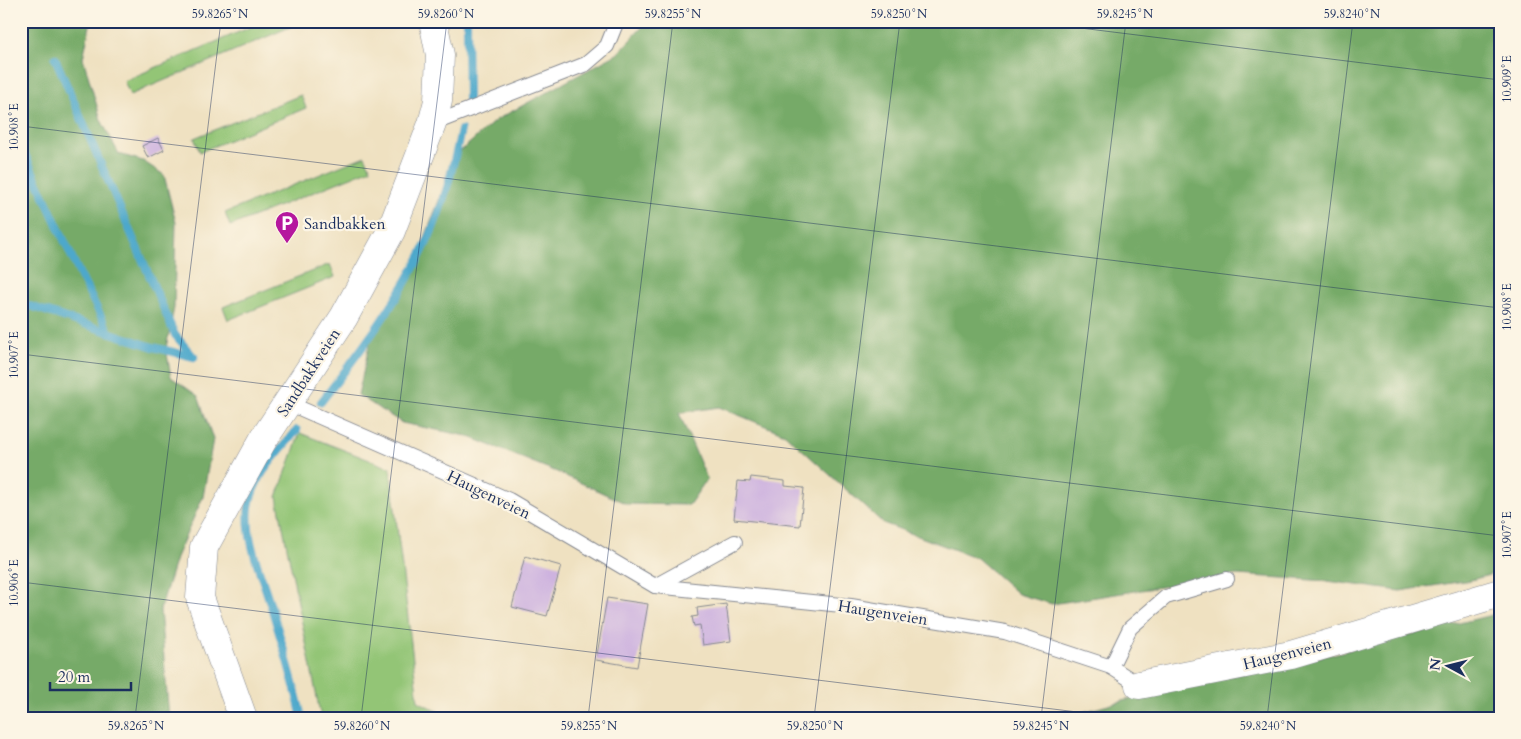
<svg xmlns="http://www.w3.org/2000/svg" width="1521" height="739" font-family="Cardo,serif">
	<style>
		.green { fill: #93c576; stroke: #577a6a }
		.forest { fill: #76aa67; stroke: #486c62 }
		.lines { fill: none; stroke-linecap: round; stroke-linejoin: round }
		.stream { stroke: #4ea8cb; stroke-width: 8 }
		.building { fill: #ceb3df }
		.lane-casing { stroke: #858890; stroke-width: 16 }
		.street-casing { stroke: #858890; stroke-width: 29 }
		.lane { stroke: #fff; stroke-width: 14 }
		.street { stroke: #fff; stroke-width: 28 }
		.ticks { fill: none; stroke: #1b2f5e; stroke-width: 1; stroke-opacity: 0.45 }
		.labels { text-anchor: middle; stroke-width: 4.5; stroke-linejoin: round; paint-order: stroke }
		.poi-label { font-size: 16px; fill: #1b2f5e; stroke: #fcf5e5; text-anchor: start }
		.street-label { font-size: 16px; fill: #1b2f5e; stroke: #fcf5e5 }
		.neatline { fill: none; stroke: #1b2f5e; stroke-width: 2 }
		.ticks-label { font-size: 12px; text-anchor: middle; fill: #1b2f5e }
	</style>
	<rect width="100%" height="100%" fill="#fcf5e5"/>
	<filter id="ink" filterUnits="userSpaceOnUse"><feTurbulence type="fractalNoise" baseFrequency=".02" numOctaves="2"/><feDisplacementMap in="SourceGraphic" scale="10" xChannelSelector="R" yChannelSelector="G"/><feConvolveMatrix kernelMatrix="1 2 1 2 8 2 1 2 1" color-interpolation-filters="sRGB"/></filter>
	<filter id="wash" filterUnits="userSpaceOnUse"><feTurbulence type="fractalNoise" baseFrequency=".0096" numOctaves="4" result="noise"/><feDisplacementMap in="SourceGraphic" scale="20" xChannelSelector="R" yChannelSelector="G"/><feGaussianBlur stdDeviation="1.12" result="paint"/><feColorMatrix in="noise" values="0 0 0 0 0 0 0 0 0 0 0 0 0 0 0 0 0 1.4 0 .05"/><feComposite in="paint" operator="in"/></filter>
	<g filter="url(#wash)">
		<rect width="100%" height="100%" fill="#efe1c1"/>
		<g class="green">
			<path d="M 265,21 L 304,21 L 130,95 L 124,81 Z"/>
			<path d="M 301,95 L 306,108 L 200,152 L 194,138 Z"/>
			<path d="M 365,156 L 371,169 L 230,226 L 225,213 Z"/>
			<path d="M 330,264 L 335,277 L 228,320 L 223,307 Z"/>
			<path d="M 300,433 L 390,468 L 418,701 L 450,718 L 321,718 L 277,497 Z"/>
		</g>
		<g class="forest">
			<path d="M 21,21 L 91,21 L 83,58 L 101,120 L 119,154 L 143,161 L 164,175 L 176,223 L 174,308 L 166,348 L 171,377 L 198,396 L 213,439 L 203,497 L 177,555 L 160,610 L 169,718 L 21,718 Z"/>
			<path d="M 648,21 L 1500,21 L 1500,572 L 1471,580 L 1400,591 L 1327,581 L 1237,575 L 1052,604 L 1018,594 L 977,558 L 883,523 L 785,434 L 719,407 L 679,413 L 707,479 L 689,505 L 627,504 L 557,472 L 467,436 L 402,423 L 358,395 L 372,333 L 420,251 L 456,155 L 496,120 L 617,54 Z"/>
			<path d="M 1500,613 L 1500,718 L 1062,718 L 1151,693 L 1325,656 Z"/>
		</g>
		<g class="lines">
			<g class="stream">
				<path d="M 467,21 L 468,101"/>
				<path d="M 55,58 L 175,335 L 194,357"/>
				<path d="M 21,146 L 81,277 L 109,332"/>
				<path d="M 21,303 L 153,347 L 194,357"/>
				<path d="M 321,402 C 360,352 401,298 428,240 C 444,205 453,167 461,130"/>
				<path d="M 297,430 C 279,452 253,477 249,507 C 245,538 260,571 269,600 C 281,639 293,678 302,718"/>
			</g>
		</g>
		<g id="blocks">
			<g class="building">
				<path d="M 158,138 L 164,150 L 148,158 L 142,146 Z"/>
				<path d="M 751,477 L 785,481 L 785,486 L 804,488 L 800,526 L 734,519 L 738,481 L 750,482 Z"/>
				<path d="M 525,556 L 561,566 L 547,616 L 512,607 Z"/>
				<path d="M 607,598 L 648,604 L 637,667 L 596,660 Z"/>
				<path d="M 726,604 L 731,641 L 703,645 L 700,625 L 694,626 L 692,617 L 698,616 L 697,608 Z"/>
			</g>
		</g>
	</g>
	<g filter="url(#ink)">
		<use href="#blocks" fill-opacity="0" stroke="#858890" stroke-width="1"/>
		<g class="lines">
			<g class="lane-casing">
				<g id="lane">
					<path d="M 432,124 L 586,64 L 607,46 L 617,21"/>
					<path d="M 288,403 L 509,500 L 655,586 L 851,606 L 1005,632 L 1111,667 L 1139,685"/>
					<path d="M 655,586 L 735,542"/>
					<path d="M 1111,667 L 1130,628 L 1166,597 L 1227,579"/>
				</g>
			</g>
			<g class="street-casing">
				<g id="street">
					<path d="M 1139,685 L 1291,655 L 1500,593"/>
					<path d="M 243,718 L 200,598 L 204,547 L 263,440 L 344,317 L 391,231 L 432,124 L 438,101 L 440,55 L 433,21"/>
				</g>
			</g>
			<use href="#lane" class="lane"/>
			<use href="#street" class="street"/>
		</g>
	</g>
	<path class="ticks" d="M 1024,21 L 1500,80M 21,126 L 1500,308M 21,354 L 1500,536M 21,582 L 1126,718M 135,718 L 221,21M 361,718 L 447,21M 588,718 L 673,21M 814,718 L 900,21M 1041,718 L 1126,21M 1267,718 L 1353,21M 1493,718 L 1500,667"/>
	<defs>
		<g id="parking-pin" transform="scale(1.25)"><path d="M0 17L-7.5 6A9.5 9.5 0 1 1 7.5 6Z" fill="#b5179e" stroke="#fcf5e5"/><path d="M-3.5-5.5H1a3.5 3.5 0 0 1 0 7H-1V5.5H-3.5ZM-1-3.4V-.6H.8a1.4 1.4 0 0 0 0-2.8Z" fill="#fff"/></g>
	</defs>
	<g fill-rule="evenodd">
		<use href="#parking-pin" x="287" y="223"/>
	</g>
	<g class="labels">
		<g class="poi-label">
			<text x="304" y="229">Sandbakken</text>
		</g>
		<g class="street-label">
			<text transform="translate(308 372) rotate(-57)" y="6">Sandbakkveien</text>
			<text transform="translate(489 494) rotate(26)" y="6">Haugenveien</text>
			<text transform="translate(883 612) rotate(9)" y="6">Haugenveien</text>
			<text transform="translate(1287 653) rotate(-14)" y="6">Haugenveien</text>
		</g>
	</g>
	<rect width="1521" height="739" fill="none" stroke="#fcf5e5" stroke-width="55"/>
	<g transform="translate(1448 666) rotate(277)" stroke="#fcf5e5" stroke-width="4" paint-order="stroke">
	<path d="M0-4L9 19L0 12L-9 19Z" fill="#1b2f5e"/>
	<text y="-8" font-size="14" font-weight="bold" text-anchor="middle" fill="#1b2f5e">N</text>
	</g>
	<path d="M50 682v8h81v-8" fill="none" stroke="#1b2f5e" stroke-width="2.5"/>
	<text x="58" y="682" font-size="15" fill="#1b2f5e" stroke="#fcf5e5" stroke-width="4" paint-order="stroke">20 m</text>
	<rect x="28" y="28" width="1466" height="684" class="neatline"/>
	<g class="ticks-label">
		<text x="220" y="18">59.8265°N</text>
		<text x="446" y="18">59.8260°N</text>
		<text x="673" y="18">59.8255°N</text>
		<text x="899" y="18">59.8250°N</text>
		<text x="1125" y="18">59.8245°N</text>
		<text x="1352" y="18">59.8240°N</text>
		<text transform="translate(1507 79) rotate(-90)" y="4">10.909°E</text>
		<text transform="translate(14 127) rotate(-90)" y="4">10.908°E</text>
		<text transform="translate(1507 307) rotate(-90)" y="4">10.908°E</text>
		<text transform="translate(14 355) rotate(-90)" y="4">10.907°E</text>
		<text transform="translate(1507 535) rotate(-90)" y="4">10.907°E</text>
		<text transform="translate(14 583) rotate(-90)" y="4">10.906°E</text>
		<text x="136" y="730">59.8265°N</text>
		<text x="362" y="730">59.8260°N</text>
		<text x="589" y="730">59.8255°N</text>
		<text x="815" y="730">59.8250°N</text>
		<text x="1041" y="730">59.8245°N</text>
		<text x="1268" y="730">59.8240°N</text>
	</g>
</svg>
